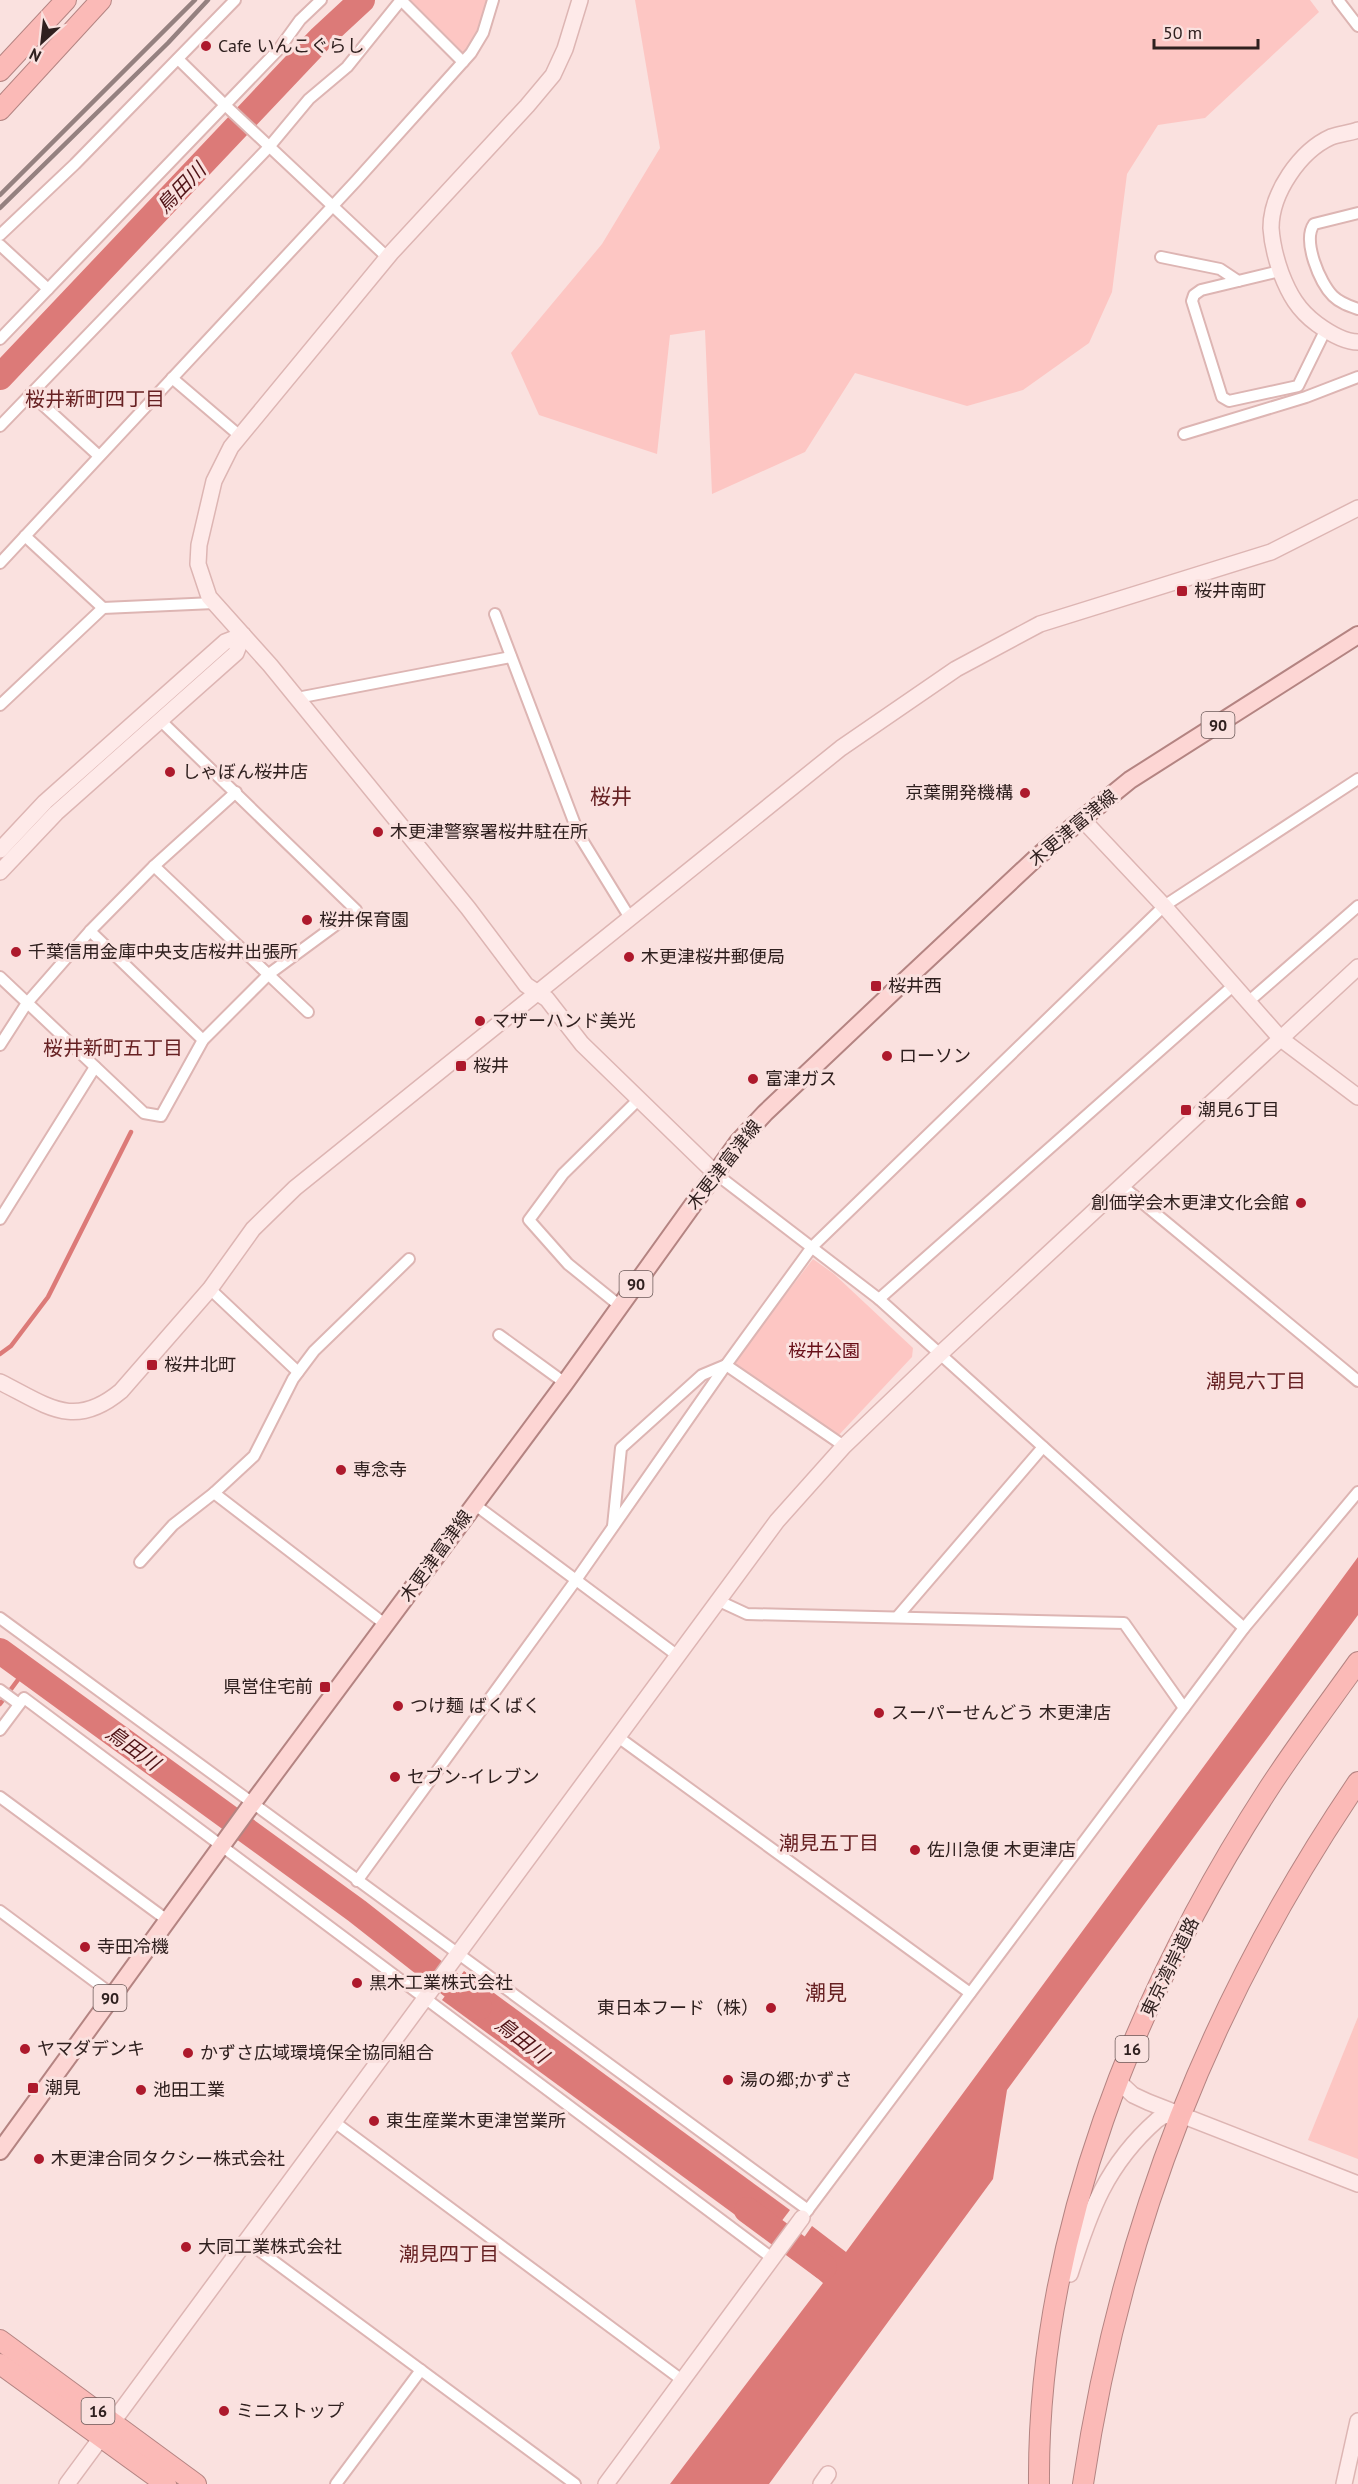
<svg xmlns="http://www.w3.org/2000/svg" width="1358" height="2484" font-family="'PT Sans','Noto Sans JP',sans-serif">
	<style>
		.green { fill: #fdc6c3 }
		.water { fill: #dc7a78 }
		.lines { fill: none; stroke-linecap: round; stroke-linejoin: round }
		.stream { stroke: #dc7a78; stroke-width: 4.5 }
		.river { stroke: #dc7a78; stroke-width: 26 }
		.street-casing { stroke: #ddb5b3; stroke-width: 14 }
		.secondary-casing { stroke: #ddb5b3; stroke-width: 18 }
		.primary-casing { stroke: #b48482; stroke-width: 20 }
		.highway-casing { stroke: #b48482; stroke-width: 22 }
		.street { stroke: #fff; stroke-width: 10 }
		.secondary { stroke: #feeae9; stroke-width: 15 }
		.primary { stroke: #fdd6d4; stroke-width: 16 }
		.highway { stroke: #fbbab7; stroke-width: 20 }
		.rail { stroke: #958180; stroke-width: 4.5 }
		.poi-dot { fill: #ad192c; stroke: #fae1df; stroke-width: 2 }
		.labels { text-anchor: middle; stroke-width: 6; stroke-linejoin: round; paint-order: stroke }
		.shield { fill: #fae1df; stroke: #6c5a59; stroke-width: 1.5 }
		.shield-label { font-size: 16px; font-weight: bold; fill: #2f201f }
		.poi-label { font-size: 18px; fill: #2f201f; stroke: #fae1df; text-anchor: start }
		.street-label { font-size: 18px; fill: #2f201f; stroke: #fae1df }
		.park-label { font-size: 18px; fill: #670d17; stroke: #fae1df }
		.water-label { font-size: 20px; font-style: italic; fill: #501316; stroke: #fae1df }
		.neighbourhood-label { font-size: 20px; fill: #672123; stroke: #fae1df }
		.quarter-label { font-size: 21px; fill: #672123; stroke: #fae1df }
	</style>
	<rect width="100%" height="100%" fill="#fae1df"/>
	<g class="green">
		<path d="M 410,0 L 488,0 L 481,30 L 461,55 L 408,4 Z"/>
		<path d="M 635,0 L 1310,0 L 1319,12 L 1205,118 L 1158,125 L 1127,174 L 1112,292 L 1089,343 L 1023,390 L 967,406 L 855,373 L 805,452 L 712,494 L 705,330 L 670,335 L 657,454 L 539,415 L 511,353 L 602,244 L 660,148 Z"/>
		<path d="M 813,1259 L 834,1274 L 913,1348 L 912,1357 L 837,1437 L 734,1368 L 736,1359 Z"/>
		<path d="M 1358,2017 L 1358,2159 L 1308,2140 Z"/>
	</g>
	<g class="water">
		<path d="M 1358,1557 L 1358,1615 L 1007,2090 L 993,2179 L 769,2484 L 670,2484 L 823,2283 L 791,2256 L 812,2226 L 846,2252 Z"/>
		<path d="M 464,1971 L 790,2210 L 768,2239 L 442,2000 Z"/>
	</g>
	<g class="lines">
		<g class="stream">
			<path d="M 0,1354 L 11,1346 L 48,1297 L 131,1132"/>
			<path d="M 0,1704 L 26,1669"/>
		</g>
		<g class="river">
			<path d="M 0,377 L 321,38 L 362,0"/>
			<path d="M 0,1651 L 357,1911 L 479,2007"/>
			<path d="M 747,2210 L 824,2267"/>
		</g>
		<g class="street-casing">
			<g id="street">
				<path d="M 401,0 L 463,62"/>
				<path d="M 1338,0 L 1358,26"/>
				<path d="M 178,59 L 225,105 L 388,258"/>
				<path d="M 1358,213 L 1314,224 C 1302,241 1320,283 1333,296 C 1340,303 1349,306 1358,309"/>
				<path d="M 0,235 L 75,164 L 235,0"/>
				<path d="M 0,245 L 48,289"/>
				<path d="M 1161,257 L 1220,269 L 1238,281"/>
				<path d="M 1280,271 L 1201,290 L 1194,295 L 1192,301 L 1222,397 L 1229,401 L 1298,386 L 1325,331"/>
				<path d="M 0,339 L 279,49 L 300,20 L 321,0"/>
				<path d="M 172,378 L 240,436"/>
				<path d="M 31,394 L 99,456"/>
				<path d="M 0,426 L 269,147 L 309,99 L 347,67 L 401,0"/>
				<path d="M 1184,434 L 1306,397 L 1358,377"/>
				<path d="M 25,536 L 103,608"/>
				<path d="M 0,563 L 356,181 L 471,53 L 483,33 L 493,0"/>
				<path d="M 495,614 L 579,835 L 630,918"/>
				<path d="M 297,698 L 511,657"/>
				<path d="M 0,705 L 103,608 L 214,603"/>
				<path d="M 154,866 L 308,1012"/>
				<path d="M 90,931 L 203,1040"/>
				<path d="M 0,977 L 144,1113 L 161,1116 L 203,1040 L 269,974 L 356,910 L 161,721"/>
				<path d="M 1248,1002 L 1358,906"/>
				<path d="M 0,1045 L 27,1003 L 90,931 L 154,866 L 236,792"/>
				<path d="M 716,1174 L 879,1299 L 1244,1628"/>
				<path d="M 1121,1185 L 1358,1381"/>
				<path d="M 0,1219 L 95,1067"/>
				<path d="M 210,1289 L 298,1372"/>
				<path d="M 879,1299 L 1234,985"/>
				<path d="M 620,1306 L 568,1264 L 529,1220 L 563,1174 L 639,1099"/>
				<path d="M 499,1335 L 565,1383"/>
				<path d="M 214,1493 L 386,1625"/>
				<path d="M 474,1504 L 678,1656"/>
				<path d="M 613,1526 L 621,1448 L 702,1375 L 726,1365 L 844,1446"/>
				<path d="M 140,1562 L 173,1525 L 214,1493 L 254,1456 L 293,1379 L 314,1351 L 409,1259"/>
				<path d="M 719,1601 L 747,1614 L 1124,1623 L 1184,1708"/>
				<path d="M 898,1616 L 1043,1447"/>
				<path d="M 0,1618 L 808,2210"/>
				<path d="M 0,1690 L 19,1704"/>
				<path d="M 0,1730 L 24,1698 L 772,2258"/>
				<path d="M 618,1737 L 970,1993"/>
				<path d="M 0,1797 L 167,1920"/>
				<path d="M 357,1881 L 576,1580 L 726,1365 L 812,1247 L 1164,906 L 1358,779"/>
				<path d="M 0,1911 L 113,1995"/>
				<path d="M 333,2121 L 682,2380"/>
				<path d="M 804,2215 L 1244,1628 L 1358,1492"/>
				<path d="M 245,2240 L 575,2484"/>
				<path d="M 336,2484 L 421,2370"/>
			</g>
		</g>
		<g class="secondary-casing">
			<g id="secondary">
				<path d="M 580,0 L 565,49 L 553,75 L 527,106 L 391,253 L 231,447 L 214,481 L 199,545 L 198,564 L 209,597 L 270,665 L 468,908 L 526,985 L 547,999 L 582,1044 L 716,1174"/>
				<path d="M 1358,130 C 1350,133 1339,134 1331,137 C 1300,151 1271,193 1271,228 C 1272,243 1276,259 1281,273 C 1289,294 1298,310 1317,324 C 1328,332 1344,342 1358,342"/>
				<path d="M 1082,819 L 1164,906 L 1281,1039 L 1358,1097"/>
				<path d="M 0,850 L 45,802 L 225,642 L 243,635"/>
				<path d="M 0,872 L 56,813 L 236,653 L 243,635"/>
				<path d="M 0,1382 C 48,1406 74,1430 121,1391 L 210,1289 L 253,1229 L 295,1188 L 841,748 L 956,669 L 1040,624 L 1271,552 L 1358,508"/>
				<path d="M 1119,2082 L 1133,2095 L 1148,2102 L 1358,2184"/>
				<path d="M 1070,2274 C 1090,2211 1106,2165 1157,2120 L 1163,2116 L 1179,2114"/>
				<path d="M 67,2484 L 777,1521 L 844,1446 L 940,1354 L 1358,967"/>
				<path d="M 606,2484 L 802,2218"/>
				<path d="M 821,2484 L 828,2474"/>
				<path d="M 1344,2484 L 1358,2421"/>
			</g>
		</g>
		<g class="primary-casing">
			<path id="primary" d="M 0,2151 L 252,1804 L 565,1383 L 738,1142 L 765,1113 L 896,989 L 1037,857 L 1082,819 L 1130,780 L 1358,635"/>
		</g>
		<g class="highway-casing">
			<g id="highway">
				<path d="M 0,71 L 66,0"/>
				<path d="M 0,110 L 101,0"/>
				<path d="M 0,2340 L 196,2484"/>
				<path d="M 0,2364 L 166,2484"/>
				<path d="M 1039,2484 C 1037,2237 1136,1993 1269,1788 C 1297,1745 1328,1704 1358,1662"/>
				<path d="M 1083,2484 C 1121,2226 1212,1997 1358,1782"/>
			</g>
		</g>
		<use href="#street" class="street"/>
		<use href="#secondary" class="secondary"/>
		<use href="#primary" class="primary"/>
		<use href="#highway" class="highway"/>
		<g class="rail">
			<path d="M 0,195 L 195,0"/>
			<path d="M 0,208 L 168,43 L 208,0"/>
		</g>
	</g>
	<g class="poi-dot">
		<circle cx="206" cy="46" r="6"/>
		<rect x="1176" y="585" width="12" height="12" rx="3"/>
		<circle cx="170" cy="772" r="6"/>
		<circle cx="1025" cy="793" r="6"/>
		<circle cx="378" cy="832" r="6"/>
		<circle cx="307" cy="920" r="6"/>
		<circle cx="16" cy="952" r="6"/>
		<circle cx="629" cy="957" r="6"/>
		<rect x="870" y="980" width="12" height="12" rx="3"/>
		<circle cx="480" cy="1021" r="6"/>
		<circle cx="887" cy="1056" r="6"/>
		<rect x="455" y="1060" width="12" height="12" rx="3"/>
		<circle cx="753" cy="1079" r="6"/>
		<rect x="1180" y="1104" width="12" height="12" rx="3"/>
		<circle cx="1301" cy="1203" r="6"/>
		<rect x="146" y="1359" width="12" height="12" rx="3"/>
		<circle cx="341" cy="1470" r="6"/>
		<rect x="319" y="1681" width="12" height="12" rx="3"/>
		<circle cx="398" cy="1706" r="6"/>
		<circle cx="879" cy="1713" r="6"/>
		<circle cx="395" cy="1777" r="6"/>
		<circle cx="915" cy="1850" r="6"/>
		<circle cx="85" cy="1947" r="6"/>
		<circle cx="357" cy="1983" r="6"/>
		<circle cx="771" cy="2008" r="6"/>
		<circle cx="25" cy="2049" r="6"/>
		<circle cx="188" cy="2053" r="6"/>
		<circle cx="728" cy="2080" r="6"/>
		<rect x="27" y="2082" width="12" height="12" rx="3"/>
		<circle cx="141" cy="2090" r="6"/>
		<circle cx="374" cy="2121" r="6"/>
		<circle cx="39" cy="2159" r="6"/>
		<circle cx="186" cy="2247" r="6"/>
		<circle cx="224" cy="2411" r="6"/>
	</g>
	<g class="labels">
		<g class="shield">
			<rect x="1201.5" y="712" width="33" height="26" rx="4.5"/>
			<rect x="619.5" y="1271" width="33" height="26" rx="4.5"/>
			<rect x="93.5" y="1985" width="33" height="26" rx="4.5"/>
			<rect x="1115.5" y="2036" width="33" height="26" rx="4.5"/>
			<rect x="81.5" y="2398" width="33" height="26" rx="4.5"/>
		</g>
		<g class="shield-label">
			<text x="1218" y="731">90</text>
			<text x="636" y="1290">90</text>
			<text x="110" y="2004">90</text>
			<text x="1132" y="2055">16</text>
			<text x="98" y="2417">16</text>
		</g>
		<g class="poi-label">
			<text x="218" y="52">Cafe いんこぐらし</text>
			<text x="1194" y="597">桜井南町</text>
			<text x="182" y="778">しゃぼん桜井店</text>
			<text x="1013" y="799" text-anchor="end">京葉開発機構</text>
			<text x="390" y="838">木更津警察署桜井駐在所</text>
			<text x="319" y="926">桜井保育園</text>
			<text x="28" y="958">千葉信用金庫中央支店桜井出張所</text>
			<text x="641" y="963">木更津桜井郵便局</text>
			<text x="888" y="992">桜井西</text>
			<text x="492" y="1027">マザーハンド美光</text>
			<text x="899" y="1062">ローソン</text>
			<text x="473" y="1072">桜井</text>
			<text x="765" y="1085">富津ガス</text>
			<text x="1198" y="1116">潮見6丁目</text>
			<text x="1289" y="1209" text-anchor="end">創価学会木更津文化会館</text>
			<text x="164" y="1371">桜井北町</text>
			<text x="353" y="1476">専念寺</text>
			<text x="313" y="1693" text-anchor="end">県営住宅前</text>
			<text x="410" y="1712">つけ麺 ばくばく</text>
			<text x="891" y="1719">スーパーせんどう 木更津店</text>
			<text x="407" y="1783">セブン-イレブン</text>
			<text x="927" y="1856">佐川急便 木更津店</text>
			<text x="97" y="1953">寺田冷機</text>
			<text x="369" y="1989">黒木工業株式会社</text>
			<text x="759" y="2014" text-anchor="end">東日本フード（株）</text>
			<text x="37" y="2055">ヤマダデンキ</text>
			<text x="200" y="2059">かずさ広域環境保全協同組合</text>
			<text x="740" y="2086">湯の郷;かずさ</text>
			<text x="45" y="2094">潮見</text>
			<text x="153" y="2096">池田工業</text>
			<text x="386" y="2127">東生産業木更津営業所</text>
			<text x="51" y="2165">木更津合同タクシー株式会社</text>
			<text x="198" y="2253">大同工業株式会社</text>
			<text x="236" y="2417">ミニストップ</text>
		</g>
		<g class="street-label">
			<text transform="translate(1073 828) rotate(-40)" y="6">木更津富津線</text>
			<text transform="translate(724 1165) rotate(-52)" y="6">木更津富津線</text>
			<text transform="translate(436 1556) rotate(-54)" y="6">木更津富津線</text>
			<text transform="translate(1170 1967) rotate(-64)" y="6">東京湾岸道路</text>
		</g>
		<g class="park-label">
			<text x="824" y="1357">桜井公園</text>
		</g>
		<g class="water-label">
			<text transform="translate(181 188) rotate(-46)" y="7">鳥田川</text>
			<text transform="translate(133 1748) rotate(36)" y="7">鳥田川</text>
			<text transform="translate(522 2040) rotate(38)" y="7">鳥田川</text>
		</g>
		<g class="neighbourhood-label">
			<text x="95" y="406">桜井新町四丁目</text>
			<text x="113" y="1055">桜井新町五丁目</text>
			<text x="1256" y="1388">潮見六丁目</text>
			<text x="829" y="1850">潮見五丁目</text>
			<text x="449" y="2261">潮見四丁目</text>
		</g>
		<g class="quarter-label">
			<text x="611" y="804">桜井</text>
			<text x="826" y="2000">潮見</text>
		</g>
	</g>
	<g transform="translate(42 42) rotate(207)" stroke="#fae1df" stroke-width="4.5" paint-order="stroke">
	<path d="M0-4.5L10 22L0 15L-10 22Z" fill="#2f201f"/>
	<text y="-9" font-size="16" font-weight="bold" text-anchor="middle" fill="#2f201f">N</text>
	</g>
	<path d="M1154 39v9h104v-9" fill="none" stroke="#2f201f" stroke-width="3"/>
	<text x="1163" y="39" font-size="18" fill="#2f201f" stroke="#fae1df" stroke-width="4.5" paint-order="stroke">50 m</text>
</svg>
